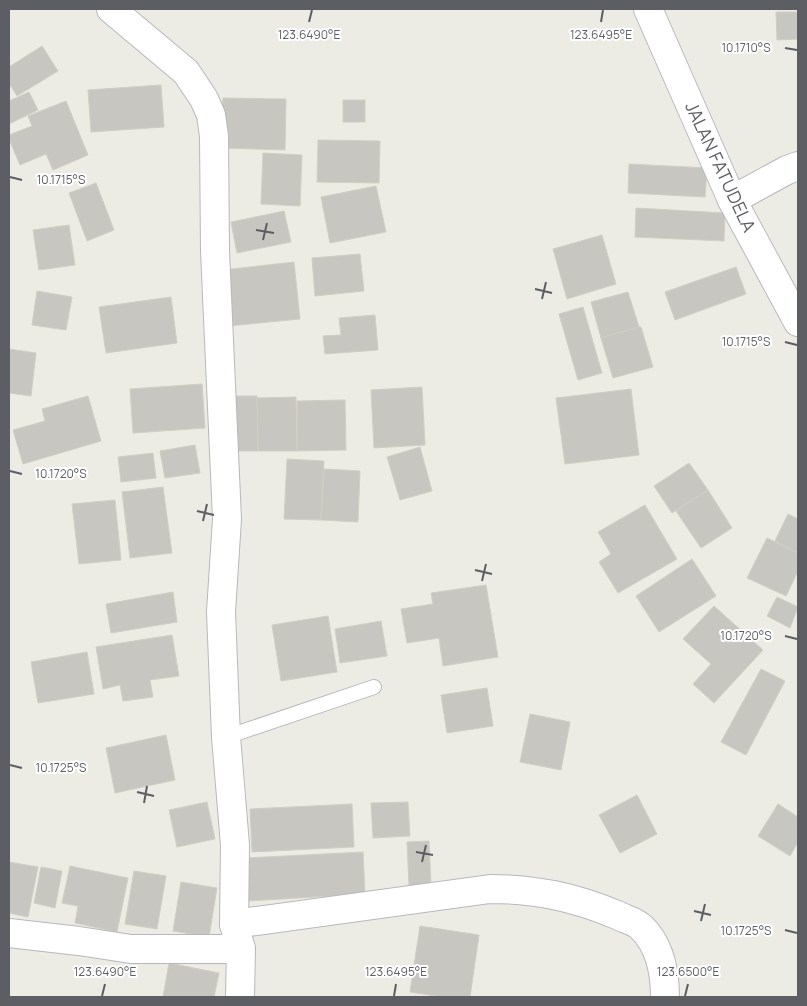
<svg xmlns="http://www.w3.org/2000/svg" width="807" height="1006" font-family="Manrope,sans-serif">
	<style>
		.building { fill: #c8c6c1; stroke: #d1cfc3 }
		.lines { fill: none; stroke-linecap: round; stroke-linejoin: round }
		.lane-casing { stroke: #b7b8bd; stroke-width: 16 }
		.street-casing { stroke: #b7b8bd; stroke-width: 30 }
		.secondary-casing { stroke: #b8b9bf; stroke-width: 30 }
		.lane { stroke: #fff; stroke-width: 14 }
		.street { stroke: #fff; stroke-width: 28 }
		.secondary { stroke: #fff; stroke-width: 28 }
		.ticks { fill: none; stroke: #5c5e63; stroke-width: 2 }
		.labels { text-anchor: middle; stroke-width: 4; stroke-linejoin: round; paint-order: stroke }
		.street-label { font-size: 18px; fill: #5c5e63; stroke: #fff }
		.ticks-label { font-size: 12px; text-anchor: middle; fill: #5c5e63; stroke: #fff; stroke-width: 4; stroke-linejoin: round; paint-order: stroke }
	</style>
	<rect width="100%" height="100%" fill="#edece4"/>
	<g class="building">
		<path d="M 776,12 L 798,12 L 798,39 L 777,40 Z"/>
		<path d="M 42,46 L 58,71 L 17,96 L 9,83 L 9,67 Z"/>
		<path d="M 161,85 L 164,127 L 91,132 L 88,90 Z"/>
		<path d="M 29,92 L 38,110 L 9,124 L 9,101 Z"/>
		<path d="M 223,98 L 286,99 L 285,150 L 221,148 Z"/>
		<rect x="343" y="100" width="22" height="22"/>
		<path d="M 66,101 L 88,155 L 53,170 L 46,154 L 20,165 L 9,139 L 9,135 L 32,126 L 28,116 Z"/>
		<path d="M 318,140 L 380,141 L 379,183 L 317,182 Z"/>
		<path d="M 263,153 L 302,155 L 300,206 L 261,204 Z"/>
		<path d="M 629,164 L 707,168 L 705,197 L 628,193 Z"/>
		<path d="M 96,183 L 114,230 L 87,241 L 69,193 Z"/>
		<path d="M 376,186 L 386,232 L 330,243 L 321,197 Z"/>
		<path d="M 636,208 L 725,213 L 724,241 L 635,237 Z"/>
		<path d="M 284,211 L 291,242 L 237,253 L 231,222 Z"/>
		<path d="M 69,225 L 75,265 L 39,270 L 33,230 Z"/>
		<path d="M 602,235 L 616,284 L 567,299 L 553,249 Z"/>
		<path d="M 360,254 L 364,291 L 315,296 L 312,258 Z"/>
		<path d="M 294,262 L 300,319 L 229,326 L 223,270 Z"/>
		<path d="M 736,267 L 746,294 L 675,320 L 665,292 Z"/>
		<path d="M 37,291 L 72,297 L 66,330 L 32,325 Z"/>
		<path d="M 628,292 L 639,327 L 601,338 L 591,302 Z"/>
		<path d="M 171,297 L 177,343 L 106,353 L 99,307 Z"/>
		<path d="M 583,307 L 602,373 L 578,380 L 559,314 Z"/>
		<path d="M 375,315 L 378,350 L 325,354 L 323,336 L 341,335 L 339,318 Z"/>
		<path d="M 639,327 L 641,327 L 653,367 L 613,378 L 601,338 Z"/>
		<path d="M 9,349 L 36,353 L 31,396 L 9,393 Z"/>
		<path d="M 202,384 L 205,428 L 133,433 L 130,389 Z"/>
		<path d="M 422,387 L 425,445 L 374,448 L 371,390 Z"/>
		<path d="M 631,389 L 639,455 L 565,464 L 556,398 Z"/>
		<path d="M 88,396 L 101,441 L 23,464 L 13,430 L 45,421 L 42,409 Z"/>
		<path d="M 225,396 L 257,396 L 258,451 L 226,451 Z"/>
		<path d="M 296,397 L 297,451 L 258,451 L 257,398 Z"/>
		<path d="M 345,400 L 346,450 L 297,451 L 297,401 Z"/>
		<path d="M 195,445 L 200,473 L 165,478 L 160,451 Z"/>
		<path d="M 420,447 L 432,491 L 400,500 L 387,457 Z"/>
		<path d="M 153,453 L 156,478 L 121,482 L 118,457 Z"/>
		<path d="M 287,459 L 324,461 L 321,520 L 284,519 Z"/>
		<path d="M 689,463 L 708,490 L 672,513 L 654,486 Z"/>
		<path d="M 324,469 L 360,471 L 358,522 L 321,520 Z"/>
		<path d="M 163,487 L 172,553 L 130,558 L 122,492 Z"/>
		<path d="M 708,490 L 732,528 L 701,548 L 676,511 Z"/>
		<path d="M 115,500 L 121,560 L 79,564 L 72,504 Z"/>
		<path d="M 645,505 L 677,559 L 618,593 L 599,562 L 611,554 L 598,532 Z"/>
		<path d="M 788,514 L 798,519 L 798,553 L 775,541 Z"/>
		<path d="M 767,538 L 798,553 L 798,571 L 786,596 L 747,578 Z"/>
		<path d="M 692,559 L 716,596 L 659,632 L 636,596 Z"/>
		<path d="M 486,585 L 498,657 L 443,666 L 439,638 L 407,643 L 401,609 L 433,604 L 431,593 Z"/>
		<path d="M 173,592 L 177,622 L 111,633 L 106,604 Z"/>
		<path d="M 777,597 L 798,607 L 790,628 L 767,616 Z"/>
		<path d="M 714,606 L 763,650 L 714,703 L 693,684 L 711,664 L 683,639 Z"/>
		<path d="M 328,616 L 337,672 L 281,681 L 272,625 Z"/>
		<path d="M 381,621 L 387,656 L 340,663 L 335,629 Z"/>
		<path d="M 172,635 L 179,676 L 150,680 L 153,697 L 123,701 L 120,685 L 103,689 L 96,647 Z"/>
		<path d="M 87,652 L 94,694 L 38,703 L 31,662 Z"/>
		<path d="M 761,669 L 785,681 L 746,755 L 721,742 Z"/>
		<path d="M 487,688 L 493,726 L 447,733 L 441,695 Z"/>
		<path d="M 530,714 L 570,722 L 561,770 L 520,762 Z"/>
		<path d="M 166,735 L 175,780 L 115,793 L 106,748 Z"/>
		<path d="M 637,795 L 657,834 L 620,853 L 599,815 Z"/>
		<path d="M 207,802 L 215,839 L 177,847 L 169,810 Z"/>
		<path d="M 408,802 L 410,836 L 373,838 L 371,803 Z"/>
		<path d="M 352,804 L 354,847 L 252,852 L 250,809 Z"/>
		<path d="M 778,804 L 798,817 L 798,842 L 790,856 L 758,836 Z"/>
		<path d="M 429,841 L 431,885 L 409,886 L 407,842 Z"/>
		<path d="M 363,852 L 365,894 L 248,901 L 245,858 Z"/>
		<path d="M 9,862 L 38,867 L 28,917 L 9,913 Z"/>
		<path d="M 70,866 L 128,878 L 117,932 L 75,923 L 78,906 L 62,903 Z"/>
		<path d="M 41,867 L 62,871 L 55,908 L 34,903 Z"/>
		<path d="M 134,871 L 166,876 L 157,929 L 125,924 Z"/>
		<path d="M 181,882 L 217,888 L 209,937 L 173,931 Z"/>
		<path d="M 420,926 L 479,935 L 470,997 L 442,997 L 410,992 Z"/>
		<path d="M 169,963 L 219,973 L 214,997 L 163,997 Z"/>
	</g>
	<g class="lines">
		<g class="lane-casing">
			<path id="lane" d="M 226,737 L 374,687"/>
		</g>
		<g class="street-casing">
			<g id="street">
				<path d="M 111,9 L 186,72 L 204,99 L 211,115 L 214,136 L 215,251 L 227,519 L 221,612 L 226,737 L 235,845 L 234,924 L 241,949 L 240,997"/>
				<path d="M 732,200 L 787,170 L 798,166"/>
				<path d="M 234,924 L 490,889 C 536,889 574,897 617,915 C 624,919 635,921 641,927 C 660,945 665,972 665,997"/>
				<path d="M 9,933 L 79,941 L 131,949 L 241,949"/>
			</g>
		</g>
		<g class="secondary-casing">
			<path id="secondary" d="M 648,9 L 732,200 L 798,322"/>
		</g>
		<use href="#lane" class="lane"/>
		<use href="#street" class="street"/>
		<use href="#secondary" class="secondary"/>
	</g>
	<path class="ticks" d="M 309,22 L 312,10M 601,22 L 603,10M 785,48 L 797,50M 10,177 L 22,180M 256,230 L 274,233M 263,240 L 267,223M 535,289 L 552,293M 542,299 L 546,282M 785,342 L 797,345M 10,471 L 22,474M 197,511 L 214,515M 203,521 L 207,504M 475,570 L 492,574M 482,581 L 486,564M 785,636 L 797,639M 10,765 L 22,768M 137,792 L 154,796M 144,803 L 147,786M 416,852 L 433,855M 422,862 L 426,845M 694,911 L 711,915M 701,921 L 705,904M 785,930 L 797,933M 102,996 L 105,984M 394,996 L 396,984M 685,996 L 688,984"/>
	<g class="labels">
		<g class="street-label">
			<text transform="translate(720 167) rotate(65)" y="6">JALAN FATUDELA</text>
		</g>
	</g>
	<g class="ticks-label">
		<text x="309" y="39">123.6490°E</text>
		<text x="601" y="39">123.6495°E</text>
		<text x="746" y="52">10.1710°S</text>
		<text x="61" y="184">10.1715°S</text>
		<text x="746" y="346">10.1715°S</text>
		<text x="61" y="478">10.1720°S</text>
		<text x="746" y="640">10.1720°S</text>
		<text x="61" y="772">10.1725°S</text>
		<text x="746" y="935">10.1725°S</text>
		<text x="105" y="976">123.6490°E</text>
		<text x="396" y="976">123.6495°E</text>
		<text x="688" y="976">123.6500°E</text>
	</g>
	<rect width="807" height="1006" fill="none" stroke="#5c5e63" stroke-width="20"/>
</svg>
